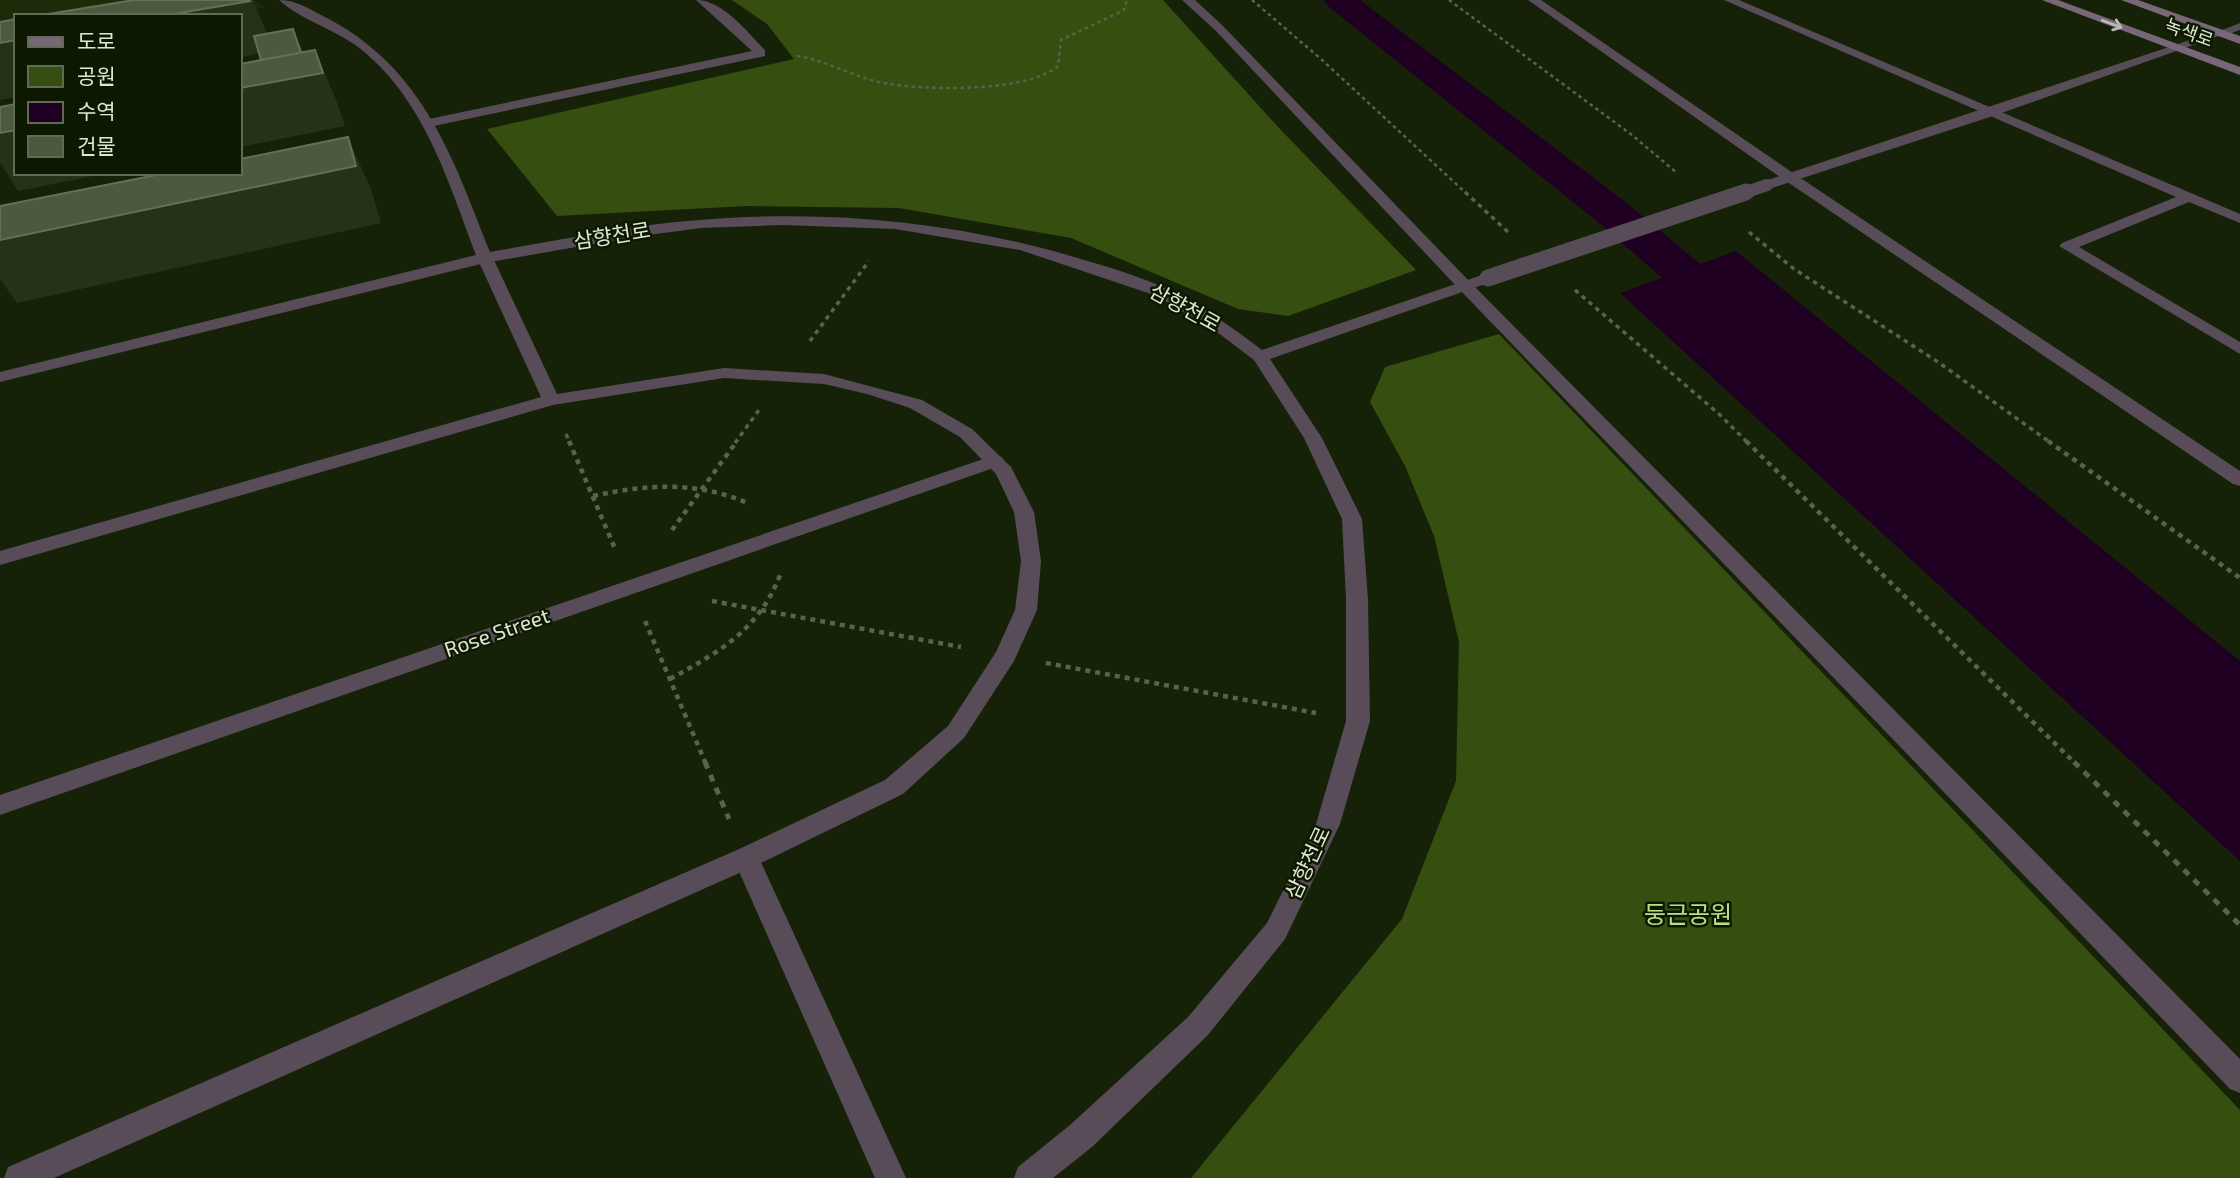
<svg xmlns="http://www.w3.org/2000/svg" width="2240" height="1178" font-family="'Exo 2','Noto Sans KR',sans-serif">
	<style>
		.built { fill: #1d2b08 }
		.green { fill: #364e10 }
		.water { fill: #1f0023 }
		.pier { fill: #162207 }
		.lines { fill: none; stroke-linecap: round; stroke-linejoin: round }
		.canal { fill: #1f0023; fill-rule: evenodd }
		.path-far3 { stroke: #58634b; stroke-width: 2.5; stroke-dasharray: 3.5 3.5; stroke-linecap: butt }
		.path-far2 { stroke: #58634b; stroke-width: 3.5; stroke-dasharray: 4.5 4.5; stroke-linecap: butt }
		.path-far1 { stroke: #58634b; stroke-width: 4.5; stroke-dasharray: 5 5; stroke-linecap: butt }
		.path { stroke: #58634b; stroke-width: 5; stroke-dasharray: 7 7; stroke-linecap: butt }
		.pedestrian { fill: #574c57; fill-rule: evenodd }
		.minor { fill: #574c57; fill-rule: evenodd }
		.tertiary { fill: #574c57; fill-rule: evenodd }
		.secondary { fill: #776778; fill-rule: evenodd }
		.tertiary-bridge-far1 { stroke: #574c57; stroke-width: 12 }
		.tertiary-bridge { stroke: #574c57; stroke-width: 17 }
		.shaded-wall { fill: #263216 }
		.building { fill: #4d593f; stroke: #646f56; stroke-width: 2 }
		.oneway { stroke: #b9b9b4 }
		.labels { text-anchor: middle; stroke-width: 5; stroke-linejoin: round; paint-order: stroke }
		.far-street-label { font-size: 18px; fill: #dde5d4; stroke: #0d1801 }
		.street-label { font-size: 21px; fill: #dde5d4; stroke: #0d1801 }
		.near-park-label { font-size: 24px; fill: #b9e089; stroke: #0d1801 }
	</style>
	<rect width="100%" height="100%" fill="#162207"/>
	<path class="built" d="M 0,0 L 255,0 L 265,7 L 212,16 L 16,16 L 16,49 L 0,51 Z"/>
	<g class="green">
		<path d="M 732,0 L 1163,0 L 1280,129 L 1416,270 L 1288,316 L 1238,309 L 1071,238 L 899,208 L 747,206 L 557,216 L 487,129 L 794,59 L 767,24 Z"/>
		<path d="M 1499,334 L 2240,1110 L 2240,1178 L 1191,1178 L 1402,919 L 1456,781 L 1459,642 L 1434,536 L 1405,466 L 1370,402 L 1385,367 Z"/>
	</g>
	<path class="water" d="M 1736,251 L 2240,661 L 2240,861 L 1620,293 Z"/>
	<path class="pier" d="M 1735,247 L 1740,249 L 1617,294 L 1619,290 Z"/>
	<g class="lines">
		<path class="canal" d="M 1324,0 L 1360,0 L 1623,200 L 1762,315 L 1769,325 L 1762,335 L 1745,339 L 1728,335 L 1593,218 L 1329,7 Z"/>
		<g class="path-far3">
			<path d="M 1252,0 L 1321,59 L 1467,194"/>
			<path d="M 1449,0 L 1632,135 L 1677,173"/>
			<path d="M 797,56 C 826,60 851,76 879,82 C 919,91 1027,93 1058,66 L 1061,40 L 1124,10 L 1127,0"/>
		</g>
		<g class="path-far2">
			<path d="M 1465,192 L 1508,232"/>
			<path d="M 1749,232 L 1794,269 L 1938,362 L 2051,443"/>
			<path d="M 1575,290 L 1719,414 L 1748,443"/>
			<path d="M 810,341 L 869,261"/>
			<path d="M 566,434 L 570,443"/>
			<path d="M 735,443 L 759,410"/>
		</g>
		<g class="path-far1">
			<path d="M 569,441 L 616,551"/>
			<path d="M 1746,441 L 2076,764"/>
			<path d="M 2048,441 L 2240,578"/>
			<path d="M 593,496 C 648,484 698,481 750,504"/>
			<path d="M 672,530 L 737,441"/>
			<path d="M 712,601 L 961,647"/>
			<path d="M 645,621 L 706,764"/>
			<path d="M 1046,663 L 1316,713"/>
			<path d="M 670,679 C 719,652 759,630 780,575"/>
		</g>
		<g class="path">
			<path d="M 705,762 L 729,819"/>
			<path d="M 2074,762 L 2240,925"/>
		</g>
		<path class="pedestrian" d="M 995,455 L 1002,457 L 1004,461 L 1002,465 L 0,815 L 0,795 Z"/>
		<g class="minor">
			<path d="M 696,0 C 723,0 747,32 765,50 L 765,56 L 429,127 L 422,123 L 429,119 L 752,51 Z"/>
			<path d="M 1182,0 L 1195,0 L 1223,26 L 1471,283 L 2240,1059 L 2240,1093 L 2230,1089 L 1459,289 L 1215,30 Z"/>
			<path d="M 1528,0 L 1541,0 L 1793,173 L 2240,471 L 2240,486 L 2233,484 L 1783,179 Z"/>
			<path d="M 1724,0 L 1739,0 L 2240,214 L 2240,223 L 2189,202 L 2079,247 L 2240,342 L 2240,354 L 2059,246 L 2062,243 L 2176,197 Z"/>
			<path d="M 2240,23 L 2240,30 L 2221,37 L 2215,33 Z"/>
			<path d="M 485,253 L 493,258 L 557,394 L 724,368 L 824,374 L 922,400 L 972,429 L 1011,467 L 1034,512 L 1041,561 L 1037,610 L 1014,661 L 964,738 L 903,794 L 755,866 L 54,1178 L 4,1178 L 8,1167 L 737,850 L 885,780 L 948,726 L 996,652 L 1015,610 L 1021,561 L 1014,512 L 996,474 L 960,437 L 910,408 L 867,394 L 824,384 L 724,378 L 553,405 L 0,565 L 0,551 L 541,397 L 477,258 Z"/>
		</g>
		<g class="tertiary">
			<path d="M 279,0 C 298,0 312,11 329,19 C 424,70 453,158 490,252 C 560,240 630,225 700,220 C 830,209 960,222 1084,260 C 1112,268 1142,277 1169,290 C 1202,306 1233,328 1262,350 L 1482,275 L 1494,275 L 1496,278 L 1494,281 L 1270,359 L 1322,438 L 1362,519 L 1368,599 L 1370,721 L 1340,824 L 1285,939 L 1208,1035 L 1092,1147 L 1053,1178 L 1014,1178 L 1018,1167 L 1070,1125 L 1188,1017 L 1267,923 L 1316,824 L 1346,721 L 1346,599 L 1342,519 L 1304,438 L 1254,360 L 1221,335 L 1157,296 L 1020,250 L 895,229 L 783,225 L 701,228 L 633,237 L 485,263 L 0,382 L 0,372 L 476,255 C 448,181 424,98 358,47 C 334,29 301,20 279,0 Z"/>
			<path d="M 2217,31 L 2227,33 L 1996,115 L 1772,188 L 1767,189 L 1760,185 L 1762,182 Z"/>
			<path d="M 746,847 L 755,850 L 759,858 L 906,1178 L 875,1178 L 733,858 L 737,850 Z"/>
		</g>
		<g class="secondary">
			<path d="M 2042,0 L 2058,0 L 2240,67 L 2240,75 Z"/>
			<path d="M 2121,0 L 2138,0 L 2240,36 L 2240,44 Z"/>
		</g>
		<path class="tertiary-bridge-far1" d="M 1741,194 L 1767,185"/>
		<path class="tertiary-bridge" d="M 1488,278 L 1746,192"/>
	</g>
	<g class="shaded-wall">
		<path d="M 249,0 L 253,0 L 266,31 L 272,51 L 240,57 L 240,16 L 162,16 Z"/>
		<path d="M 293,29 L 304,54 L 315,50 L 337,102 L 345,126 L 240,147 L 240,88 Z"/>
		<path d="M 16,40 L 16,97 L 0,100 L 0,43 Z"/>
		<path d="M 16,130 L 16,173 L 108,173 L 18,191 L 0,162 L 0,133 Z"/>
		<path d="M 348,137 L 372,192 L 381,223 L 17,303 L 0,279 L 0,240 Z"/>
	</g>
	<g class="building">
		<path d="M 134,0 L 249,0 L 250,1 L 162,16 L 36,16 Z"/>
		<path d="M 16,19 L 16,40 L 0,43 L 0,22 Z"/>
		<path d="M 293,29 L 301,53 L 261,60 L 254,36 Z"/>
		<path d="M 315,50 L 323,73 L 240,88 L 240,64 Z"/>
		<path d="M 16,104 L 16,130 L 0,133 L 0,107 Z"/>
		<path d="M 348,137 L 356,166 L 0,240 L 0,206 L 166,173 L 240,173 L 240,159 Z"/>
	</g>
	<defs><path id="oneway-shaft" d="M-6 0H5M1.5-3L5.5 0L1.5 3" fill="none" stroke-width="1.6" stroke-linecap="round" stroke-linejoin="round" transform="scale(1.75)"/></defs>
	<use class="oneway" href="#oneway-shaft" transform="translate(2112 24) rotate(20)"/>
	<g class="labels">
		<g class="far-street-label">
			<text transform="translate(2189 33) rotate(20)" y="6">녹색로</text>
		</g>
		<g class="street-label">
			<text transform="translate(612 236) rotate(-9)" y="7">삼향천로</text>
			<text transform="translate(1185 308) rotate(29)" y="7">삼향천로</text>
			<text transform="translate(497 633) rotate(-19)" y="7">Rose Street</text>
			<text transform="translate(1308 863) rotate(-65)" y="7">삼향천로</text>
		</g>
		<g class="near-park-label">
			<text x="1688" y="923">둥근공원</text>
		</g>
	</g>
	<rect x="14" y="14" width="228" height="161" fill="#0d1801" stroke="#606a55" stroke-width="2"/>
	<rect x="28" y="37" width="35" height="10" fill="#776778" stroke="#606a55" stroke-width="2"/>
	<text x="77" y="49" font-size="21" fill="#dde5d4">도로</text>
	<rect x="28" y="66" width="35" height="21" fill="#364e10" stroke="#606a55" stroke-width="2"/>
	<text x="77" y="84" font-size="21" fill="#dde5d4">공원</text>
	<rect x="28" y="102" width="35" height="21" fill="#1f0023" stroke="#606a55" stroke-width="2"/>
	<text x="77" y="119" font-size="21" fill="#dde5d4">수역</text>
	<rect x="28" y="136" width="35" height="21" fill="#4d593f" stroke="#606a55" stroke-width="2"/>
	<text x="77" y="154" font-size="21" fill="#dde5d4">건물</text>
</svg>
